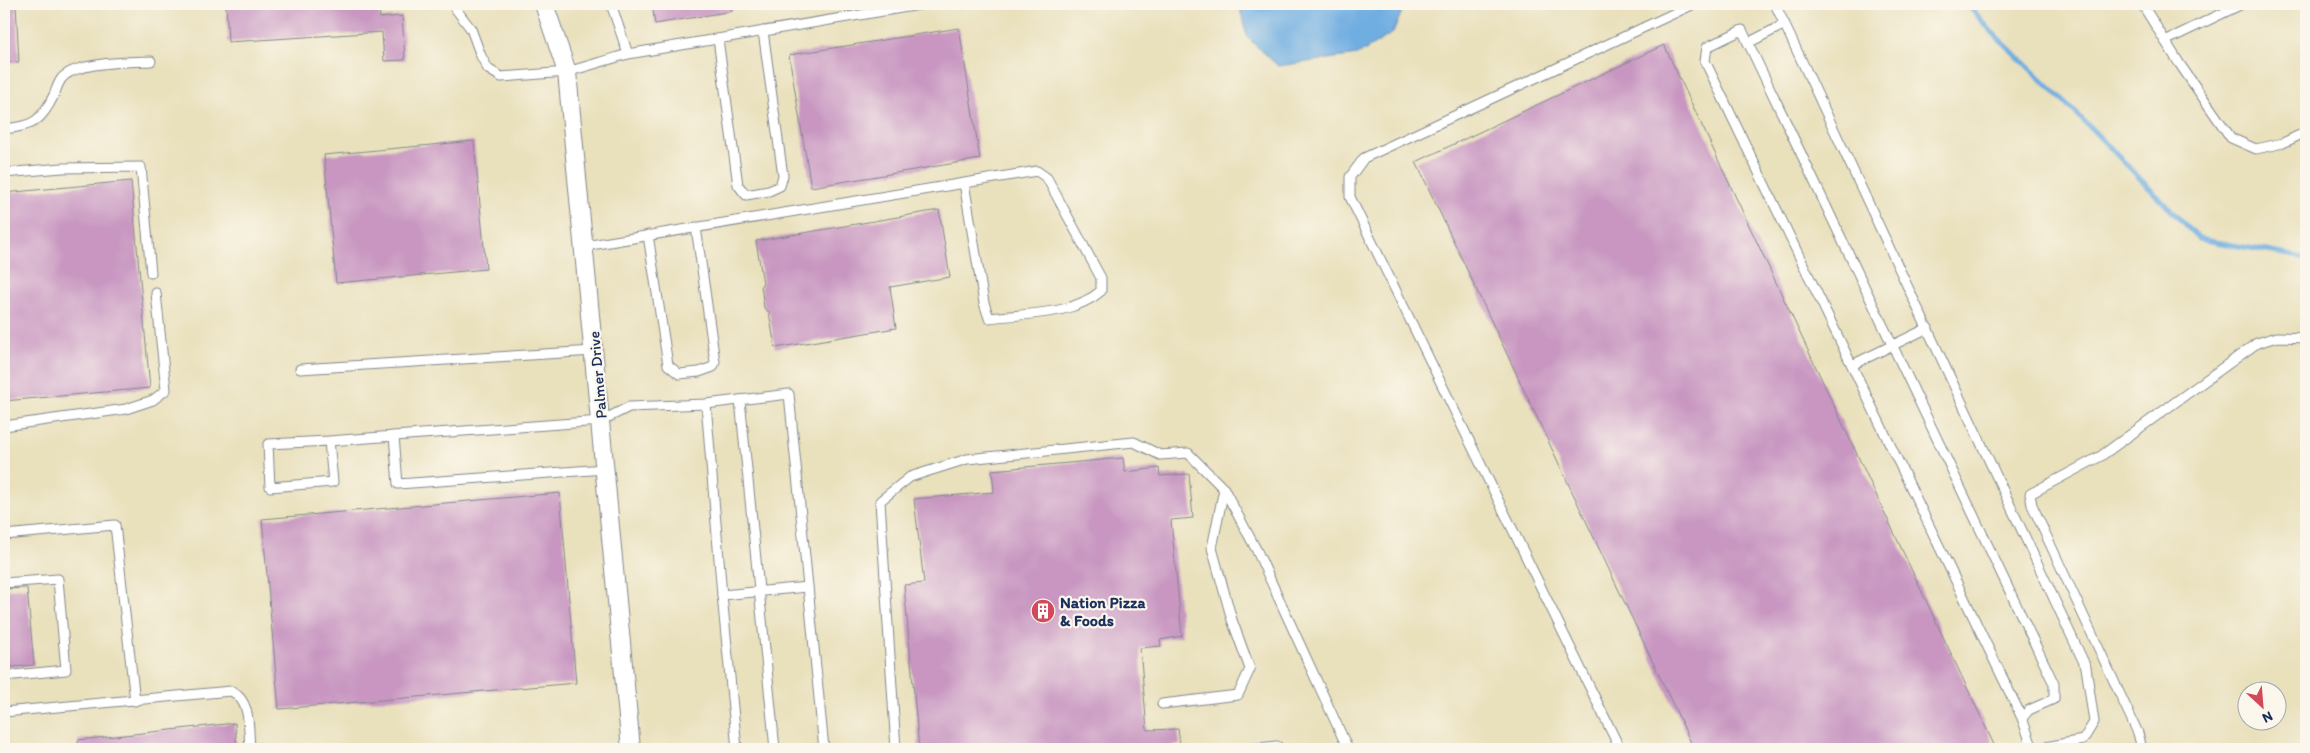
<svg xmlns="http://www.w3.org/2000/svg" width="2310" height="753" font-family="Itim,sans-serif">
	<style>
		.water { fill: #6fade1; stroke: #456ea0 }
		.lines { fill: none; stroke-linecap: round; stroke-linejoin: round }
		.stream { stroke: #6fade1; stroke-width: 5 }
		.building { fill: #c896c1 }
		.service-casing { stroke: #82888d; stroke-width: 11 }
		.minor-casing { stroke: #82888d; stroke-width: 20 }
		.service { stroke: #fff; stroke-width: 9 }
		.minor { stroke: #fff; stroke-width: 18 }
		.labels { text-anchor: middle; stroke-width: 4.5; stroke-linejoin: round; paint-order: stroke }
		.street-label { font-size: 16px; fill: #1b2f5e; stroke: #fbf7ec }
		.poi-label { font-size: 16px; font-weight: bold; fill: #1b2f5e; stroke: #fbf7ec; text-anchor: start }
	</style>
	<rect width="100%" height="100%" fill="#fbf7ec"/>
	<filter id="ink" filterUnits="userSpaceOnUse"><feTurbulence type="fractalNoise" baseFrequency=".02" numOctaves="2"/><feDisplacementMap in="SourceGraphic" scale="10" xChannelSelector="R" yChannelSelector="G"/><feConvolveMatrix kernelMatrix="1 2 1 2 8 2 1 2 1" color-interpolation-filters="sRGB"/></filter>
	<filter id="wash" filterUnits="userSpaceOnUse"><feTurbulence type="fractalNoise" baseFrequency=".0096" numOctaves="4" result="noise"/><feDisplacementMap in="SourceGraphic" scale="20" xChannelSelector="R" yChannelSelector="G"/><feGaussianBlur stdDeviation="1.12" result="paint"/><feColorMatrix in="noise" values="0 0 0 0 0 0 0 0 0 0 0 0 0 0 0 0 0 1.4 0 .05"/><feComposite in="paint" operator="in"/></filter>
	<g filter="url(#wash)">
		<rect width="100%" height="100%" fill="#e9e0bc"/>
		<path class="water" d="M 1239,4 L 1405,4 L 1393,33 L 1357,55 L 1278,66 L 1247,37 Z"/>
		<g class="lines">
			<path class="stream" d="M 1967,4 L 1991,31 L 2079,116 L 2199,239 L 2306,258"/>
		</g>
		<g id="blocks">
			<g class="building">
				<path d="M 4,4 L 16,4 L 19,62 L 4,63 Z"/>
				<path d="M 226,4 L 379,4 L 380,18 L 402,16 L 405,60 L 384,61 L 382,32 L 228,42 Z"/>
				<path d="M 652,4 L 731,4 L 732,11 L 655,24 Z"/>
				<path d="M 959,28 L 980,159 L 811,187 L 789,55 Z"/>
				<path d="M 1664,45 L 1996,749 L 1694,749 L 1416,162 Z"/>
				<path d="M 474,141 L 486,269 L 336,283 L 324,155 Z"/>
				<path d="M 131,181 L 150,388 L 4,401 L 4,193 Z"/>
				<path d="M 939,210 L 950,277 L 890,287 L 896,328 L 775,348 L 769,312 L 764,308 L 761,285 L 763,283 L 756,241 Z"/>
				<path d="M 1123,458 L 1125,472 L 1159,468 L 1160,476 L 1189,474 L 1193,518 L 1171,520 L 1182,636 L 1160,640 L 1161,646 L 1140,648 L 1147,730 L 1178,729 L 1180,745 L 1173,745 L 1173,749 L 919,749 L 904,585 L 924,583 L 914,499 L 994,492 L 992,470 Z"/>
				<path d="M 560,493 L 576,683 L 279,709 L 262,519 Z"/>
				<path d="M 27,588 L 34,665 L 4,668 L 4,589 Z"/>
				<path d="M 235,723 L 237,749 L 79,749 L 78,740 Z"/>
			</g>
		</g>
	</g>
	<g filter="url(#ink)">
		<use href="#blocks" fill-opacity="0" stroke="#82888d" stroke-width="1"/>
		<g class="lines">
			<g class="service-casing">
				<g id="service">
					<path d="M 452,4 L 471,29 L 481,56 L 488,69 L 501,77 L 567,72 L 628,54 L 611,4"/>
					<path d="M 1775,4 L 2086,667 L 2094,722 L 2083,740 L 2035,749"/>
					<path d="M 2142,4 L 2179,63 L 2231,138 L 2256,149 L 2283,143 L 2306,132"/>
					<path d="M 718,39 L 738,185 L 746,195 L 769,191 L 780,186 L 783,176 L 763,31"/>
					<path d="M 2165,41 L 2242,4"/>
					<path d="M 1748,43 L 1785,24"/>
					<path d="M 628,54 L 925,4"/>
					<path d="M 4,129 C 33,126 41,122 54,95 C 56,90 58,83 62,78 C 76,62 130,62 151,61"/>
					<path d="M 4,173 L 62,168 L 141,167 L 151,273"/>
					<path d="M 648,235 L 668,365 L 679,374 L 699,372 L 713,367 L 715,362 L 696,227"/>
					<path d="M 585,246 L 1037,171 L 1047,178 L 1101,278 L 1101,291 C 1072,316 1026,313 989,318 L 984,303 L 964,183"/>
					<path d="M 1852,365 L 1928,328"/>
					<path d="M 300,369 L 594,351"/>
					<path d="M 740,400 L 775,749"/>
					<path d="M 706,404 L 722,595 L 808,587"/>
					<path d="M 4,426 L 126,409 L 153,400 L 166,390 L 156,293"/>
					<path d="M 394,436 L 601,421 L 629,407 L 706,404 L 789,394 L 824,749"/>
					<path d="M 329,441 L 268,444 L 270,487 L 333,482 L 329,441 L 394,436 L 398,484 L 605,469"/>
					<path d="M 4,535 L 115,525 L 135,701"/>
					<path d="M 4,583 L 58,579 L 66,670 L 4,676"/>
					<path d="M 722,595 L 737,749"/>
					<path d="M 1162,704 L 1238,695 L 1250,669 L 1232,620 L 1212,548 L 1224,489"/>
					<path d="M 4,712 L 231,691 C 252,701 248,729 250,749"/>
					<path d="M 2022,718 L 2029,710 L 2054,699 L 2054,684 L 1742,30 L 1707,47 L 1705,61 L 2022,718 L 2033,749"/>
					<path d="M 896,749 L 880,501 L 910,477 L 967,459 L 1134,442 L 1160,455 L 1188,453 L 1224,489 L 1257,551 L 1348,749"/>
					<path d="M 1248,749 L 1277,746 L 1280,749"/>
					<path d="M 1620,749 L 1350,197 L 1350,177 L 1364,158 L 1694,4"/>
					<path d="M 2142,749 L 2138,733 L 2032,505 L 2030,494 L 2101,456 L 2257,343 L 2277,337 L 2306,338"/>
				</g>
			</g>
			<g class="minor-casing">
				<path id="minor" d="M 544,4 L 567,72 L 631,749"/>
			</g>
			<use href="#service" class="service"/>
			<use href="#minor" class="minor"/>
		</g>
	</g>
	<defs>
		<g id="building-disc" transform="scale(1.25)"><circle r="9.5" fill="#d1495b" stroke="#fbf7ec"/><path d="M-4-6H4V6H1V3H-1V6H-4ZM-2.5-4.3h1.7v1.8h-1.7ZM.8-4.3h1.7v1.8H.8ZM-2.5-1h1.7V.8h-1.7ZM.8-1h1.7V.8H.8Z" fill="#fff"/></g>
	</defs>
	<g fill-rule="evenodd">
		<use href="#building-disc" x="1043" y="611"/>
	</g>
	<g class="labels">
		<g class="street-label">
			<text transform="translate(597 375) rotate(-95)" y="6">Palmer Drive</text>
		</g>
		<g class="poi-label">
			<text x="1060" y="608">Nation Pizza<tspan x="1060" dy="18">&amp; Foods</tspan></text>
		</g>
	</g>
	<rect width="2310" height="753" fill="none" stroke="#fbf7ec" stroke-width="20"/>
	<g transform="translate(2262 706) rotate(154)"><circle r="24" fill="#fbf7ec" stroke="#a1a7b3"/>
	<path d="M0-4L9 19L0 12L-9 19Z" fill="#d1495b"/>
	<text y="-8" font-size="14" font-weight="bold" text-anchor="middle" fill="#1b2f5e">N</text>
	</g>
</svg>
